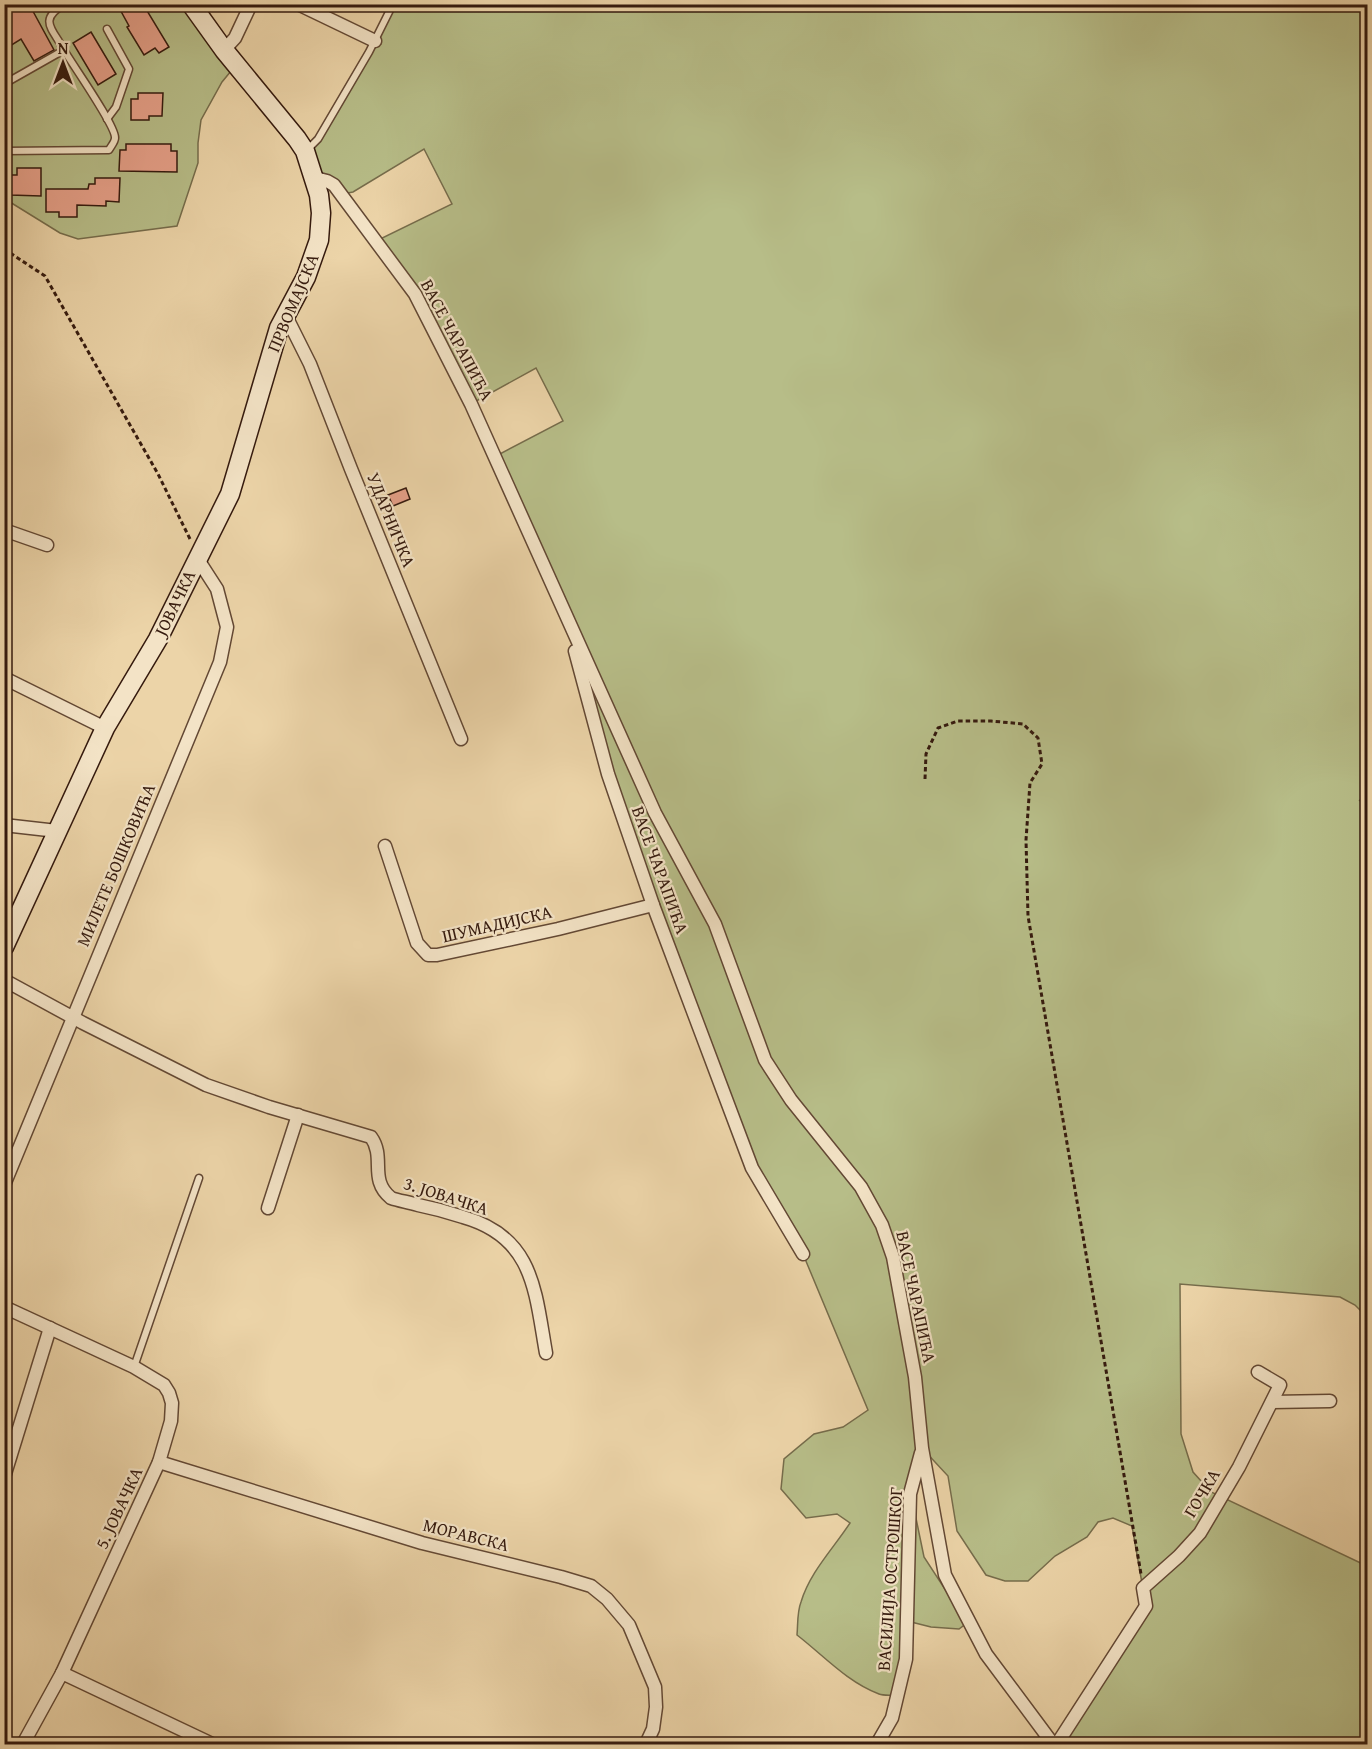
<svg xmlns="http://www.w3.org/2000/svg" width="1372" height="1749" font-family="'Gentium Book Plus',serif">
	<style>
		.green { fill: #b7bd88; stroke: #766c4b; stroke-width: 1.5 }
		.building { fill: #e6a089; stroke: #351a0e; stroke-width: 1.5 }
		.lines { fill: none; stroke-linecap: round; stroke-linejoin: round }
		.service-casing { stroke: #634834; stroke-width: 9 }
		.minor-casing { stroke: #634834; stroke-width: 15 }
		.secondary-casing { stroke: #351a0e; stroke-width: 21 }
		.path { stroke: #351a0e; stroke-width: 3; stroke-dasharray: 4.5 3; stroke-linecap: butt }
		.service { stroke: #f3e3c6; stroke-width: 6 }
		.minor { stroke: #f3e3c6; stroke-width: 12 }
		.secondary { stroke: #f3e3c6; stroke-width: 18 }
		.labels { text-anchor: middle; stroke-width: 4.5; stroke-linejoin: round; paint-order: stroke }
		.street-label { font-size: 18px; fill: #351a0e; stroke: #f3e3c6 }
	</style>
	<rect width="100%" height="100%" fill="#ecd4a8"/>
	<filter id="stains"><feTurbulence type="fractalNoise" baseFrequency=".00333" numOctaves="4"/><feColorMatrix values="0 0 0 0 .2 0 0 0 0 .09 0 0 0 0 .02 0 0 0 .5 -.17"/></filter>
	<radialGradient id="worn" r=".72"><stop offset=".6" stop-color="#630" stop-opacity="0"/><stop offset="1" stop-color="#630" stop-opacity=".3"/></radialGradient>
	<g class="green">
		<path d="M 5,5 L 191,5 L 236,65 L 222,82 L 201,120 L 198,143 L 198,163 L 177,226 L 78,239 L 60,233 L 5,199 Z"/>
		<path d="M 393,5 L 1367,5 L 1367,805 L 1359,800 L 1368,806 L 1367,1336 L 1361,1335 L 1365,1315 L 1355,1305 L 1340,1297 L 1180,1284 L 1181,1434 L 1193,1472 L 1211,1492 L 1367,1566 L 1367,1744 L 1212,1744 C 1191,1738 1174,1737 1153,1738 L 1154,1744 L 1057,1744 L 1146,1606 L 1132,1526 L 1113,1518 L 1098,1522 L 1087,1537 L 1055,1556 L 1028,1581 L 1005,1581 L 986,1575 L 957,1531 L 948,1476 L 922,1448 L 911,1494 L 924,1557 L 967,1623 L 959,1629 L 931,1627 L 907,1621 L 898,1695 C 891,1695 884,1696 879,1694 C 847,1682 823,1655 797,1635 C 798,1624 797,1612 801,1602 C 810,1572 833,1549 850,1523 L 837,1514 L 806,1518 L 781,1489 L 784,1459 L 814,1434 L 843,1427 L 868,1410 L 803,1254 L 752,1168 L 653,905 L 567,619 L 494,457 L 563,421 L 536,368 L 471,404 L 415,294 L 376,241 L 452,204 L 424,149 L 353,192 L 342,194 L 315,178 L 311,146 L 318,139 Z"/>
	</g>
	<g class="building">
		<path d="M 4,4 L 29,4 L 54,50 L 34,61 L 21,39 L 10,46 L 4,37 Z"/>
		<path d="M 117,4 L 143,4 L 169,47 L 159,53 L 155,48 L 144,55 L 127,27 L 129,26 Z"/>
		<path d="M 91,32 L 116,74 L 98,85 L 73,43 Z"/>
		<path d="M 138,93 L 163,93 L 162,116 L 149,116 L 149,120 L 131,120 L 131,99 L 138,99 Z"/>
		<path d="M 126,144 L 171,144 L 171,151 L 177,151 L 177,172 L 119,171 L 120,150 L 126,150 Z"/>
		<path d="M 17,168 L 41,168 L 41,196 L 10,195 L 10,175 L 17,175 Z"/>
		<path d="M 95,178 L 120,178 L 119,202 L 106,201 L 106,206 L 77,205 L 77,217 L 59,217 L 59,212 L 46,212 L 46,189 L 88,189 L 89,184 L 95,184 Z"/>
		<path d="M 406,488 L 410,499 L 393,506 L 388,495 Z"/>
	</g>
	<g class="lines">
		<g class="service-casing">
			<g id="service">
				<path d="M 107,29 L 129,69 L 116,107 L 107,119"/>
				<path d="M 4,84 L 64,50 C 53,29 37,20 65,4"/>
				<path d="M 308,149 L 318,139 L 369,52 L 393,4"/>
				<path d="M 4,151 L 109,150 C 111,146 115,142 115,138 C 116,126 72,64 64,50"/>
				<path d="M 134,1367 L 199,1178"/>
			</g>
		</g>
		<g class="minor-casing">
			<g id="minor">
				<path d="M 298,4 L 375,41"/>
				<path d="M 224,50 L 235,38 L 251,4"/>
				<path d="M 315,178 L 327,181 L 334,185 L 415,294 L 471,404 L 655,813 L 715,924 L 765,1060 L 791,1100 L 861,1187 L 882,1225 L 893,1257 L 915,1377 L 922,1448 L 945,1575 L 986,1654 L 1053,1744"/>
				<path d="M 286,316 L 310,364 L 351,469 L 461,739"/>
				<path d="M 4,530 L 47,545"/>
				<path d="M 575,651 L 608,774 L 653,905 L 752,1168 L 803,1254"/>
				<path d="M 4,678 L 105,728"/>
				<path d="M 4,825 L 57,831"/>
				<path d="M 385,846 L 417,943 L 428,955 L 437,955 L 558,929 L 653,905"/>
				<path d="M 4,980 L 83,1023 L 206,1085 L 269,1107 L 371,1137 C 386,1158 368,1179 391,1198 C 399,1201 409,1202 418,1205 C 433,1208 448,1212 463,1217 C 534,1237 535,1291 546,1353"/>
				<path d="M 4,1185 L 220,662 L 227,627 L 217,589 L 197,558"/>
				<path d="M 268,1208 L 298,1115"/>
				<path d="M 4,1307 L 134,1367 L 164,1385 L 169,1393 L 172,1403 L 171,1421 L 159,1462 L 62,1673"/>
				<path d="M 1272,1402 L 1330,1401"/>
				<path d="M 159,1462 L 422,1543 L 561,1577 L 591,1586 L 607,1599 L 629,1625 L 655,1687 L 656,1707 L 653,1729 L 646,1744"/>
				<path d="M 4,1477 L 50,1328"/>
				<path d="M 23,1744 L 62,1673 L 212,1744"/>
				<path d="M 877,1744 L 892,1718 L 906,1659 L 910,1494 L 921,1453"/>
				<path d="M 1057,1744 L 1146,1606 L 1143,1588 L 1179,1556 L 1200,1533 L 1239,1467 L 1280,1385 L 1258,1372"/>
			</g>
		</g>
		<g class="secondary-casing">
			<path id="secondary" d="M 4,947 L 105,728 L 158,639 L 230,494 L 279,328 L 306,277 L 319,240 L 321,213 L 319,195 L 305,151 L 297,139 L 224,50 L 191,4"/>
		</g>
		<g class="path">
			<path d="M 4,249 L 45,276 L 158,474 L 190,539"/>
			<path d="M 925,779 L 926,754 L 938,728 L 958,721 L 991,721 L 1023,724 L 1038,738 L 1042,764 L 1030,783 L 1026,840 L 1028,916 L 1141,1574"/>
		</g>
		<use href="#service" class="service"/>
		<use href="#minor" class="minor"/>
		<use href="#secondary" class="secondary"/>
	</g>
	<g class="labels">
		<g class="street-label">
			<text transform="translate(293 303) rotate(-67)" y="6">ПРВОМАЈСКА</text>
			<text transform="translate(457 340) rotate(62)" y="6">ВАСЕ ЧАРАПИЋА</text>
			<text transform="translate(391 520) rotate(68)" y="6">УДАРНИЧКА</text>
			<text transform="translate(175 603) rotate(-64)" y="6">ЈОВАЧКА</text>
			<text transform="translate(116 865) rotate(-67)" y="6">МИЛЕТЕ БОШКОВИЋА</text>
			<text transform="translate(660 870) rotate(70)" y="6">ВАСЕ ЧАРАПИЋА</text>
			<text transform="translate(497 924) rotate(-13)" y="6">ШУМАДИЈСКА</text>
			<text transform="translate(446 1196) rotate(18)" y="6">3. ЈОВАЧКА</text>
			<text transform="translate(916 1297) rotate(78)" y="6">ВАСЕ ЧАРАПИЋА</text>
			<text transform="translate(1202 1493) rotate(-59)" y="6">ГОЧКА</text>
			<text transform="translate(119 1508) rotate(-65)" y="6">5. ЈОВАЧКА</text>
			<text transform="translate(466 1535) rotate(14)" y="6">МОРАВСКА</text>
			<text transform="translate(890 1579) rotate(-86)" y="6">ВАСИЛИЈА ОСТРОШКОГ</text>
		</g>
	</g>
	<rect width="1372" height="1749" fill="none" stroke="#ecd4a8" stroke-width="24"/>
	<rect x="6" y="6" width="1360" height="1737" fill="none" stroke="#351a0e" stroke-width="3"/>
	<rect x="12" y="12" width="1348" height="1725" fill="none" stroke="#351a0e" stroke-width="1.5"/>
	<g transform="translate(63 63)" stroke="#f3e3c6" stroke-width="4.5" paint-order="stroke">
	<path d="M0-4.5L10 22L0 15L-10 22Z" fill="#351a0e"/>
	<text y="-9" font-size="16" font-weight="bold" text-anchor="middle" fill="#351a0e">N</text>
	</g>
	<rect width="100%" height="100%" filter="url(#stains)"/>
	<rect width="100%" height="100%" fill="url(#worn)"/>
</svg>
